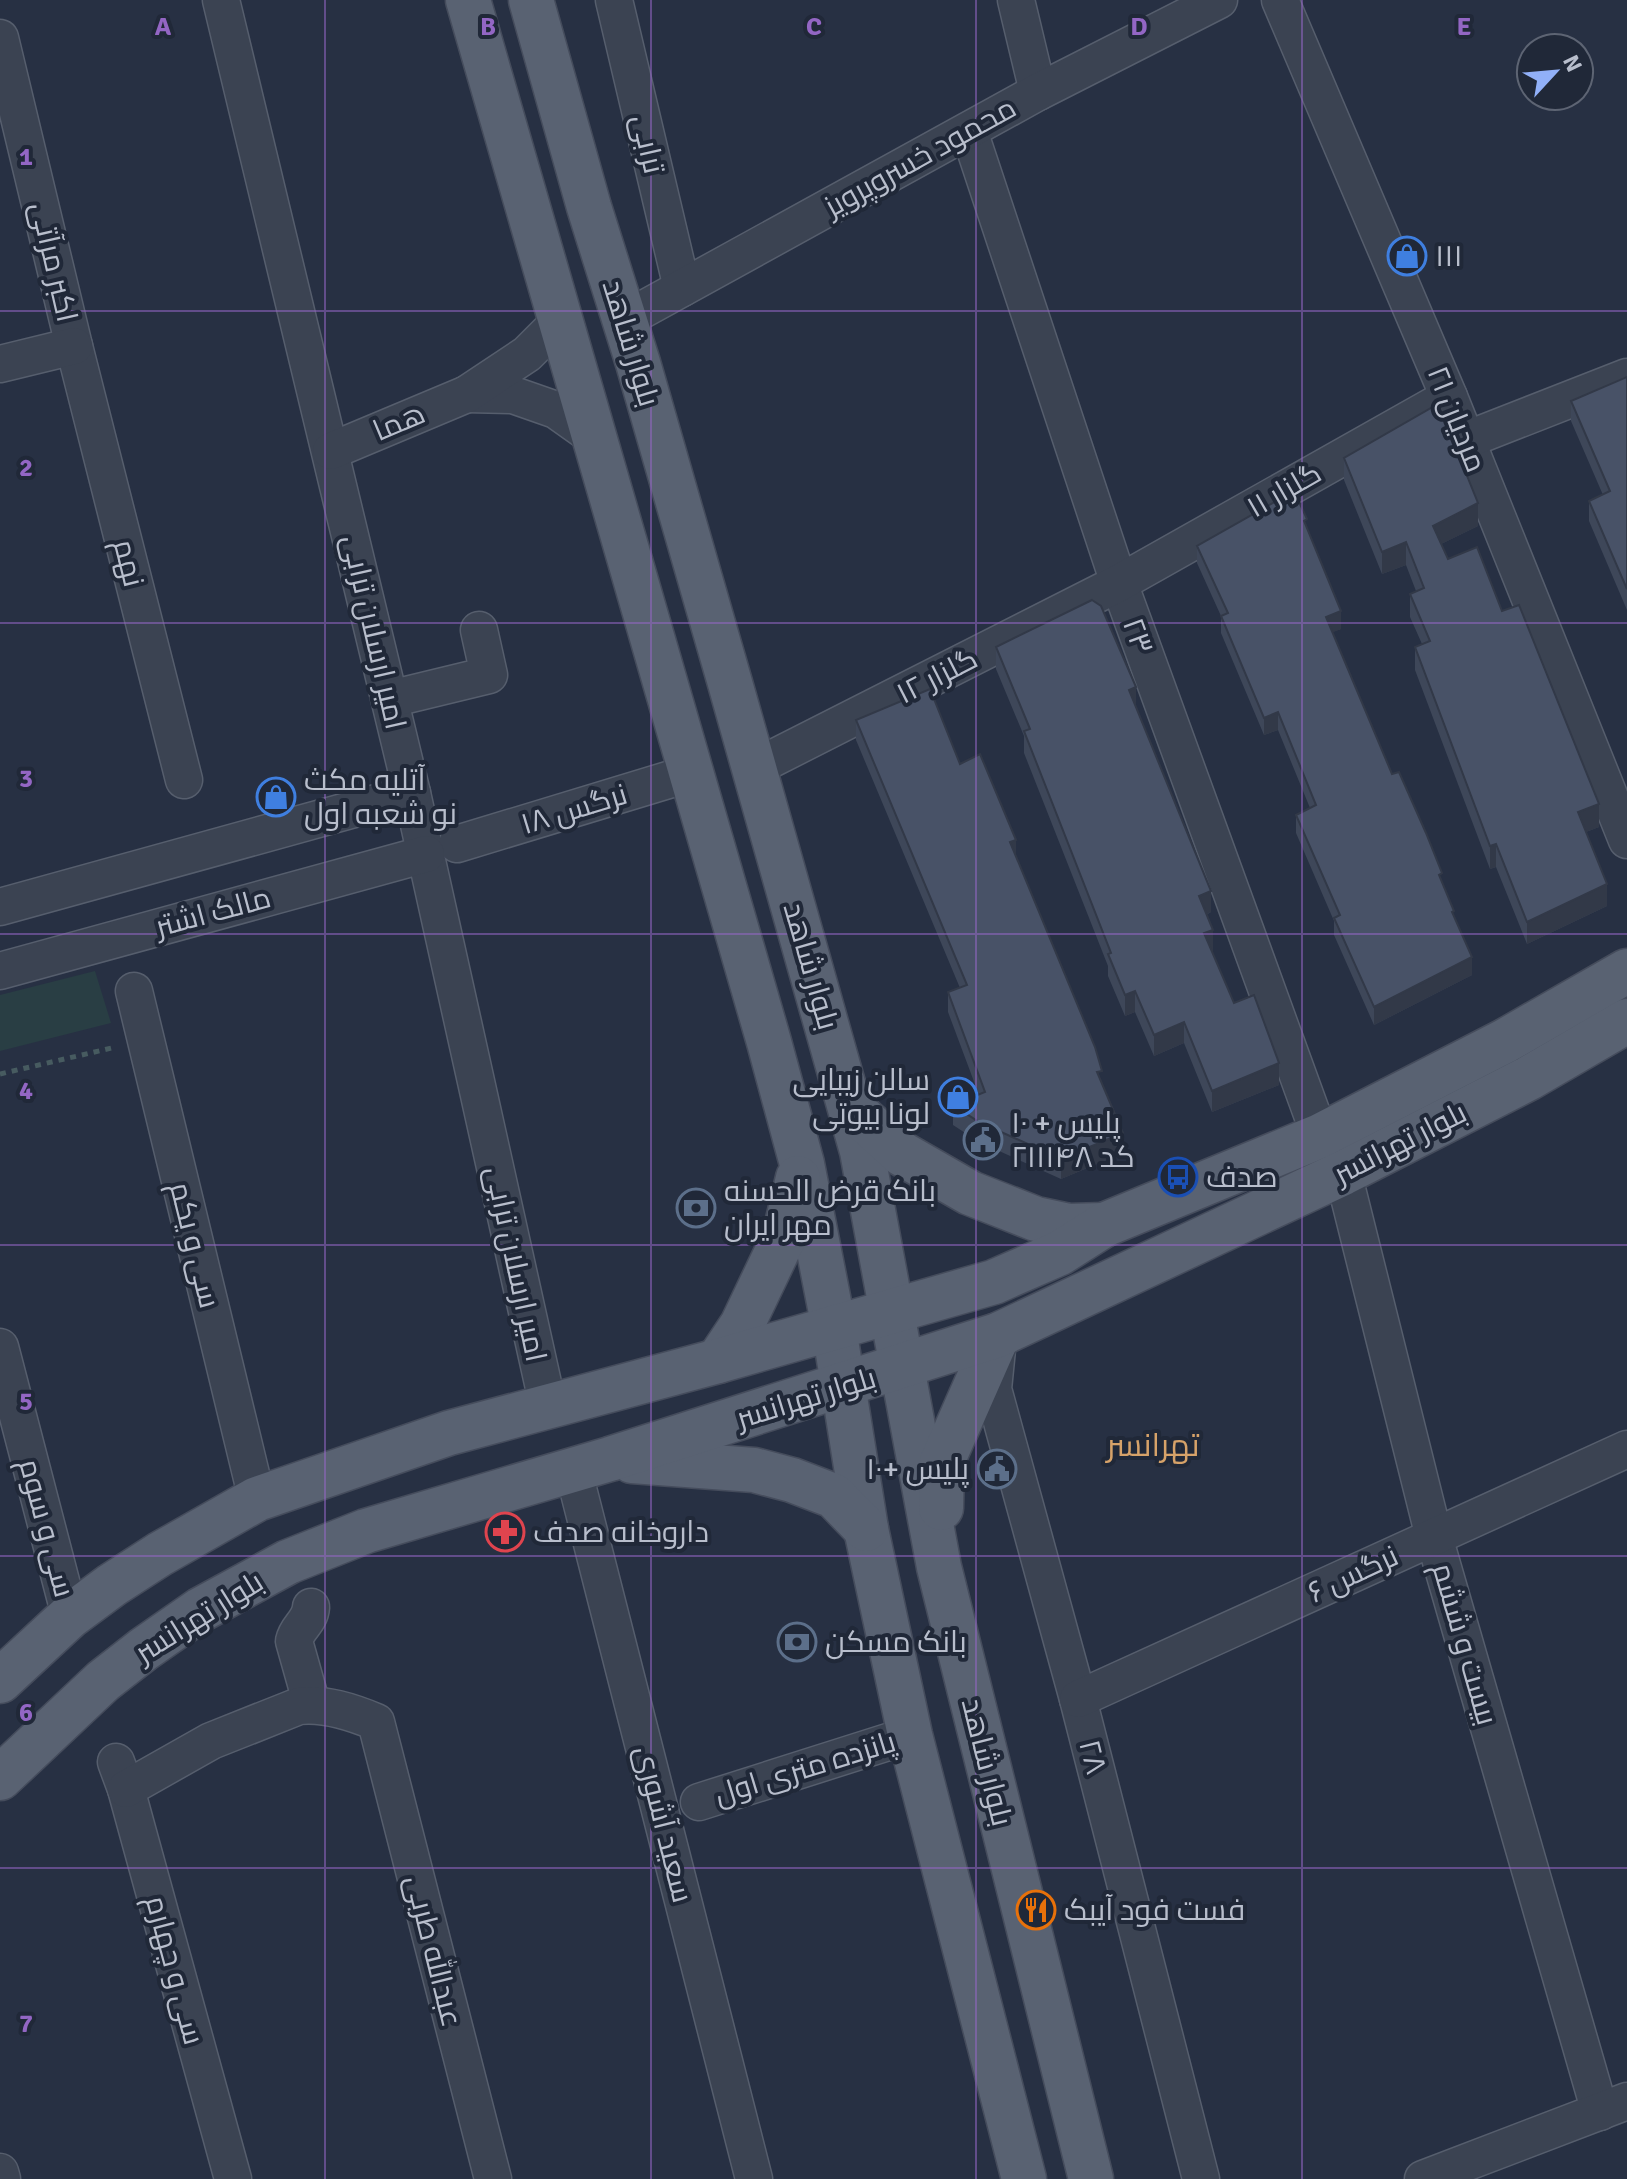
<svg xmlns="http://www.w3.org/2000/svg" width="1627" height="2179" font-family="Signika,Cairo,sans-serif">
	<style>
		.green { fill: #293e44 }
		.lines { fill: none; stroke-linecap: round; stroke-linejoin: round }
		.minor-casing { stroke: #565e6d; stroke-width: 39 }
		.major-casing { stroke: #454c5c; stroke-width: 47 }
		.path { stroke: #475b60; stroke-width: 5; stroke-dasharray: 6 6; stroke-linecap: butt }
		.minor { stroke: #3b4352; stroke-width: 36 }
		.major { stroke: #596272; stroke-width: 44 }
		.wall { fill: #3e4759 }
		.shaded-wall { fill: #323948 }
		.building { fill: #485267; stroke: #323948; stroke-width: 2 }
		.grid { fill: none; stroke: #9366c4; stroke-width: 2; stroke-opacity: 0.55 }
		.labels { text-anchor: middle; stroke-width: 8; stroke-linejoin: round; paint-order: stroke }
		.street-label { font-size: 30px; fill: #b8becc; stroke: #202838 }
		.poi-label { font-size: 30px; fill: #b8becc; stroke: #202838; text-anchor: start }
		.neighbourhood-label { font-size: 32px; fill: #d6a269; stroke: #202838 }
		.grid-label { font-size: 26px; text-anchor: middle; font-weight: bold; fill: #9366c4; stroke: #202838; stroke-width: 8; stroke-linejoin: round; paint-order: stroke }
	</style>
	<rect width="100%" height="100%" fill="#273043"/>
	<path class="green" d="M 95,971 L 111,1023 L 0,1051 L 0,995 Z"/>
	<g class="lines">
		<g class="minor-casing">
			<g id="minor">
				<path d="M 221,0 L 412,793 L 548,1406"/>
				<path d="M 614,0 L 682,288"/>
				<path d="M 1016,0 L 1038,92"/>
				<path d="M 1280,0 L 1449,397 L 1627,840"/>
				<path d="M 0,38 L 74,346 L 184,780"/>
				<path d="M 969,131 L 1119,583 L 1320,1136"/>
				<path d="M 624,320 L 1038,92 L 1219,0"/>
				<path d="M 0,364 L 74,346"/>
				<path d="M 467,394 L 513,395 L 556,410 L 594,437"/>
				<path d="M 1466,440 L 1627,377"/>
				<path d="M 331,451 L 467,394 L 527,354 L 560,321"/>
				<path d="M 390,699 L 489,675 L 479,630"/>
				<path d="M 754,768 L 1119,583 L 1449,397"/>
				<path d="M 457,844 L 691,773"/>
				<path d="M 0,907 L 412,793"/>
				<path d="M 0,971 L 426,854"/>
				<path d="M 134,991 L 257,1499"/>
				<path d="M 1343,1173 L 1434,1537 L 1600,2112"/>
				<path d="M 0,1347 L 70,1616"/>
				<path d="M 997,1349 L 993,1389 L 1078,1699 L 1201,2179"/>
				<path d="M 573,1469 L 754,2179"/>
				<path d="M 311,1607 C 310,1622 297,1627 294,1641 L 312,1705"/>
				<path d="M 1078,1699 L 1627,1449"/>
				<path d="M 116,1762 L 126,1789 L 233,2179"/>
				<path d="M 126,1789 L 211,1741 L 299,1706 C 325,1703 352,1712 376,1722 L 493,2179"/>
				<path d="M 699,1802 L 910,1735"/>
				<path d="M 0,2172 L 2,2179"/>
				<path d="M 1423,2179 L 1627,2101"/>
			</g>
		</g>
		<g class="major-casing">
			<g id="major">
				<path d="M 468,0 L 769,1042 L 802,1164 L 834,1328 L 866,1529 L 910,1735 L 1024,2179"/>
				<path d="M 531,0 L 589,207 L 638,363 L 730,683 L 862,1151 L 939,1567 L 1091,2179"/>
				<path d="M 850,1107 L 902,1154 L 970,1193 L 1036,1219 L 1069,1226 L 1104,1225"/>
				<path d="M 718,1361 L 742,1325 L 784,1237 L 798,1178"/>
				<path d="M 632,1461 L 754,1470 L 792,1480 L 834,1496 L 866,1529"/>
				<path d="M 941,1508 L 942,1462 L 998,1335"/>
				<path d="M 0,1681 L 70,1616 L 112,1585 L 160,1554 L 257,1499 L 449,1433 L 718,1361 L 994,1282 L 1060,1253 L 1104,1225 L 1320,1136 L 1505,1041 L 1627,971"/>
				<path d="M 0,1778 L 103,1681 L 144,1649 L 200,1610 L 288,1562 L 366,1531 L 610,1459 L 998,1335 L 1343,1173 L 1529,1078 L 1627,1021"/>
			</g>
		</g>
		<path class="path" d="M 0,1074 L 116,1047"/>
		<use href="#minor" class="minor"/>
		<use href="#major" class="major"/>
	</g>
	<g class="wall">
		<path d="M 1627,377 L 1627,610 L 1589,521 L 1589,501 L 1603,495 L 1571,421 L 1571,401 Z"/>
		<path d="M 1344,458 L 1478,526 L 1441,544 L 1448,559 L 1502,611 L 1599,827 L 1586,832 L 1607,906 L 1527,944 L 1496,867 L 1490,869 L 1415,670 L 1415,647 L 1422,644 L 1410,617 L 1410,594 L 1416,591 L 1406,565 L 1382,574 L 1344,480 Z"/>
		<path d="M 1307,529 L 1341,629 L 1332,632 L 1392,774 L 1442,883 L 1472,975 L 1374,1025 L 1334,935 L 1334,921 L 1296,833 L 1296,815 L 1310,808 L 1278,730 L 1264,735 L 1221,633 L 1221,616 L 1197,563 L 1197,546 Z"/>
		<path d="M 996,647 L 1136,708 L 1211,912 L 1206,915 L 1212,952 L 1234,1003 L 1279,1085 L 1212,1112 L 1184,1043 L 1154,1056 L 1135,1012 L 1125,1016 L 1108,976 L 1108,966 L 1024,753 L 1024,736 L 996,669 Z"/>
		<path d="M 856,720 L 1016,856 L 1102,1083 L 1123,1153 L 1061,1179 L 979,1142 L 953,1125 L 953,1105 L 979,1095 L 948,1012 L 948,992 L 960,988 L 856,740 Z"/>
	</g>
	<g class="shaded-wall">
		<path d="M 1478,503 L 1478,526 L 1433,548 L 1433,526 Z"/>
		<path d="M 1406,542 L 1406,565 L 1382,574 L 1382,552 Z"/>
		<path d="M 1341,611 L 1341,629 L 1326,635 L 1326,617 Z"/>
		<path d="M 1136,687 L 1136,709 L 1129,690 Z"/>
		<path d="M 1278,712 L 1278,730 L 1264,735 L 1264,718 Z"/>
		<path d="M 1599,804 L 1599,827 L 1578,835 L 1578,812 Z"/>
		<path d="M 1016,840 L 1016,860 L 1010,842 Z"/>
		<path d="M 1496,844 L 1496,867 L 1490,869 L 1490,846 Z"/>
		<path d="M 1607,884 L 1607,906 L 1527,944 L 1527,922 Z"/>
		<path d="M 1211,891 L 1211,912 L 1199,918 L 1199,896 Z"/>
		<path d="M 1213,930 L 1213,951 L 1204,955 L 1204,933 Z"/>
		<path d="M 1472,957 L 1472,975 L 1374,1025 L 1374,1007 Z"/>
		<path d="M 1135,991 L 1135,1012 L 1125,1016 L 1125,995 Z"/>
		<path d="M 1184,1022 L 1184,1043 L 1154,1056 L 1154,1035 Z"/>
		<path d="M 1279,1063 L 1279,1085 L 1212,1112 L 1212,1091 Z"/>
		<path d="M 1123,1133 L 1123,1153 L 1061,1179 L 1061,1159 Z"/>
	</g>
	<g class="building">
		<path d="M 1627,377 L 1627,589 L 1589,501 L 1610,491 L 1571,401 Z"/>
		<path d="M 1438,404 L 1478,503 L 1433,526 L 1448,559 L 1477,547 L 1502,611 L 1519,605 L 1599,804 L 1578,812 L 1607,884 L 1527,922 L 1496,844 L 1490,846 L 1415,647 L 1430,641 L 1410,594 L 1424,588 L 1406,542 L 1382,552 L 1344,458 Z"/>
		<path d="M 1294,491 L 1307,519 L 1304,521 L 1341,611 L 1326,617 L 1392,774 L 1399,772 L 1426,833 L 1442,873 L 1439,875 L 1454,911 L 1452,912 L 1472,957 L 1374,1007 L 1334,918 L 1340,915 L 1296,815 L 1316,805 L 1278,712 L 1264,718 L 1221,616 L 1228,613 L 1197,546 Z"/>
		<path d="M 1092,600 L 1101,606 L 1136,687 L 1129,690 L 1211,891 L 1199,896 L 1213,930 L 1204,933 L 1234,1003 L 1254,995 L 1279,1063 L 1212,1091 L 1184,1022 L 1154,1035 L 1135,991 L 1125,995 L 1108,954 L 1111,953 L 1024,731 L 1030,729 L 996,647 Z"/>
		<path d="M 930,689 L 960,764 L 980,754 L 1016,840 L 1010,842 L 1095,1047 L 1102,1071 L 1097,1072 L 1123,1133 L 1061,1159 L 979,1122 L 953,1105 L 985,1092 L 948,992 L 967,985 L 856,720 Z"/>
	</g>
	<path class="grid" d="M 325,0 L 325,2179M 651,0 L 651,2179M 976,0 L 976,2179M 1302,0 L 1302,2179M 0,311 L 1627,311M 0,623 L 1627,623M 0,934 L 1627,934M 0,1245 L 1627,1245M 0,1556 L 1627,1556M 0,1868 L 1627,1868"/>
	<defs>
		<g id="shop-ring" transform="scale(2)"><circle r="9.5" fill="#202838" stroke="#3f7fe0" stroke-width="1.5"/><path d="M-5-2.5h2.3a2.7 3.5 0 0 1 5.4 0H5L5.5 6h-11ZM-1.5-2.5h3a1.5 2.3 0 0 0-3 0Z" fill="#3f7fe0"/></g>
		<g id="civic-ring" transform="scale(2)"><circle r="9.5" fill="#202838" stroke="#5c6f8a" stroke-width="1.5"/><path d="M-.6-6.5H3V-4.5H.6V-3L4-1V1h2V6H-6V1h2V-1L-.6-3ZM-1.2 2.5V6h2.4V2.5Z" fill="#5c6f8a"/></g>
		<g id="bus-ring" transform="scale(2)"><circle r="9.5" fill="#202838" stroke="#1a4fb4" stroke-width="1.5"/><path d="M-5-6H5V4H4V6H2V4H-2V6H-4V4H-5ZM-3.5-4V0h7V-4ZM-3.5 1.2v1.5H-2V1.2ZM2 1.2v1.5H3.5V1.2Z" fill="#1a4fb4"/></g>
		<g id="bank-ring" transform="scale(2)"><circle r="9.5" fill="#202838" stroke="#5c6f8a" stroke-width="1.5"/><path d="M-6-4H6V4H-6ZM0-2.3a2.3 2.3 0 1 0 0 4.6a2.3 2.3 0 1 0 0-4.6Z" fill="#5c6f8a"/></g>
		<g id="pharmacy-ring" transform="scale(2)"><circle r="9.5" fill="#202838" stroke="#e0444e" stroke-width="1.5"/><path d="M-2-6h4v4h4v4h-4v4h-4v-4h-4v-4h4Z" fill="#e0444e"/></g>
		<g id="restaurant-ring" transform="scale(2)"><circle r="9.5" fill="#202838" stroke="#e8710a" stroke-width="1.5"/><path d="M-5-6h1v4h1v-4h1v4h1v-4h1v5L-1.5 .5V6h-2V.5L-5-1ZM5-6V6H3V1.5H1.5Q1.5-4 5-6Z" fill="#e8710a"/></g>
	</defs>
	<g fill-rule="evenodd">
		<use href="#shop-ring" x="1407" y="256"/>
		<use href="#shop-ring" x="276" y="797"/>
		<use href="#shop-ring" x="958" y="1097"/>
		<use href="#civic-ring" x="983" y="1140"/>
		<use href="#bus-ring" x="1178" y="1177"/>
		<use href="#bank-ring" x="696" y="1208"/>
		<use href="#civic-ring" x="997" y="1469"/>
		<use href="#pharmacy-ring" x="505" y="1532"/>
		<use href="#bank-ring" x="797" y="1642"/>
		<use href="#restaurant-ring" x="1036" y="1910"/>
	</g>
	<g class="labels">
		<g class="street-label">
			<text transform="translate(648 144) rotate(77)" y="10">ترابی</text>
			<text transform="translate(920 157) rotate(-29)" y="10">محمود خسروپرویز</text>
			<text transform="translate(54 262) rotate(77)" y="10">اکبر مرآتی</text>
			<text transform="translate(631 343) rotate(73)" y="10">بلوار شاهد</text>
			<text transform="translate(1457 419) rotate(68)" y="10">۲۱ مردیان</text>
			<text transform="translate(399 422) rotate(-23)" y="10">هما</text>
			<text transform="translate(1284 490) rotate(-30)" y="10">گلزار ۱۱</text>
			<text transform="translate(129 563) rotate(76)" y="10">نهم</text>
			<text transform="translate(374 632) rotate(77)" y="10">امیر ارسلان ترابی</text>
			<text transform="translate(1138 636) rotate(70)" y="10">۲۳</text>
			<text transform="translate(937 676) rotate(-27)" y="10">گلزار ۱۲</text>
			<text transform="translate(574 809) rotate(-17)" y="10">نرگس ۱۸</text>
			<text transform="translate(213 912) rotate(-15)" y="10">مالک اشتر</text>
			<text transform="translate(811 966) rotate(74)" y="10">بلوار شاهد</text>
			<text transform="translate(1400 1143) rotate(-27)" y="10">بلوار تهرانسر</text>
			<text transform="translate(195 1245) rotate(76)" y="10">سی و یکم</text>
			<text transform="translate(516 1264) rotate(78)" y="10">امیر ارسلان ترابی</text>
			<text transform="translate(806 1398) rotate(-17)" y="10">بلوار تهرانسر</text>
			<text transform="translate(47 1528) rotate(75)" y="10">سی و سوم</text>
			<text transform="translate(1353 1574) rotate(-25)" y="10">نرگس ۶</text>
			<text transform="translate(199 1617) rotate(-32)" y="10">بلوار تهرانسر</text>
			<text transform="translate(1465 1644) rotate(74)" y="10">بیست و ششم</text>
			<text transform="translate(1093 1757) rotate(76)" y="10">۲۸</text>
			<text transform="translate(987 1762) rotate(76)" y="10">بلوار شاهد</text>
			<text transform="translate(805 1768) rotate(-17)" y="10">پانزده متری اول</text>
			<text transform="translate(664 1824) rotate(76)" y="10">سعید آشوری</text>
			<text transform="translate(434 1951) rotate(76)" y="10">عبدالله طربی</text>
			<text transform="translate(175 1970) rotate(75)" y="10">سی و چهارم</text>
		</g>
		<g class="poi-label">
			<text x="1435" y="266">۱۱۱</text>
			<text x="304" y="790">آتلیه مکث<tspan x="304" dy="34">نو شعبه اول</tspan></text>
			<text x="930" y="1090" text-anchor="end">سالن زیبایی<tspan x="930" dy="34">لونا بیوتی</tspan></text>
			<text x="1011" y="1133">پلیس + ۱۰<tspan x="1011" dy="34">کد ۲۱۱۱۴۸</tspan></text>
			<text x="1206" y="1187">صدف</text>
			<text x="724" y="1201">بانک قرض الحسنه<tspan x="724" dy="34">مهر ایران</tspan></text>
			<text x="969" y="1479" text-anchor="end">پلیس +۱۰</text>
			<text x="533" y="1542">داروخانه صدف</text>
			<text x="825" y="1652">بانک مسکن</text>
			<text x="1064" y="1920">فست فود آیبک</text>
		</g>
		<g class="neighbourhood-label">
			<text x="1153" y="1456">تهرانسر</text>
		</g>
	</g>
	<g class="grid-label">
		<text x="163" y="35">A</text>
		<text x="488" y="35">B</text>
		<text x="814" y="35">C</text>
		<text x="1139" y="35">D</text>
		<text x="1464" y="35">E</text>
		<text x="26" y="165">1</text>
		<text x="26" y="476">2</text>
		<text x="26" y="787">3</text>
		<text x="26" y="1099">4</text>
		<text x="26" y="1410">5</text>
		<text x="26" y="1721">6</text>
		<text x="26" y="2032">7</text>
	</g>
	<g transform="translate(1555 72) rotate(64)"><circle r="38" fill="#202838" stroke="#5d6473" stroke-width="2"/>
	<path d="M0-6L14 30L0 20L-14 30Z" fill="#91b0f8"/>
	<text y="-12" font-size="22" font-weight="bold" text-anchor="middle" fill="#b8becc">N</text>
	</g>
</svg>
